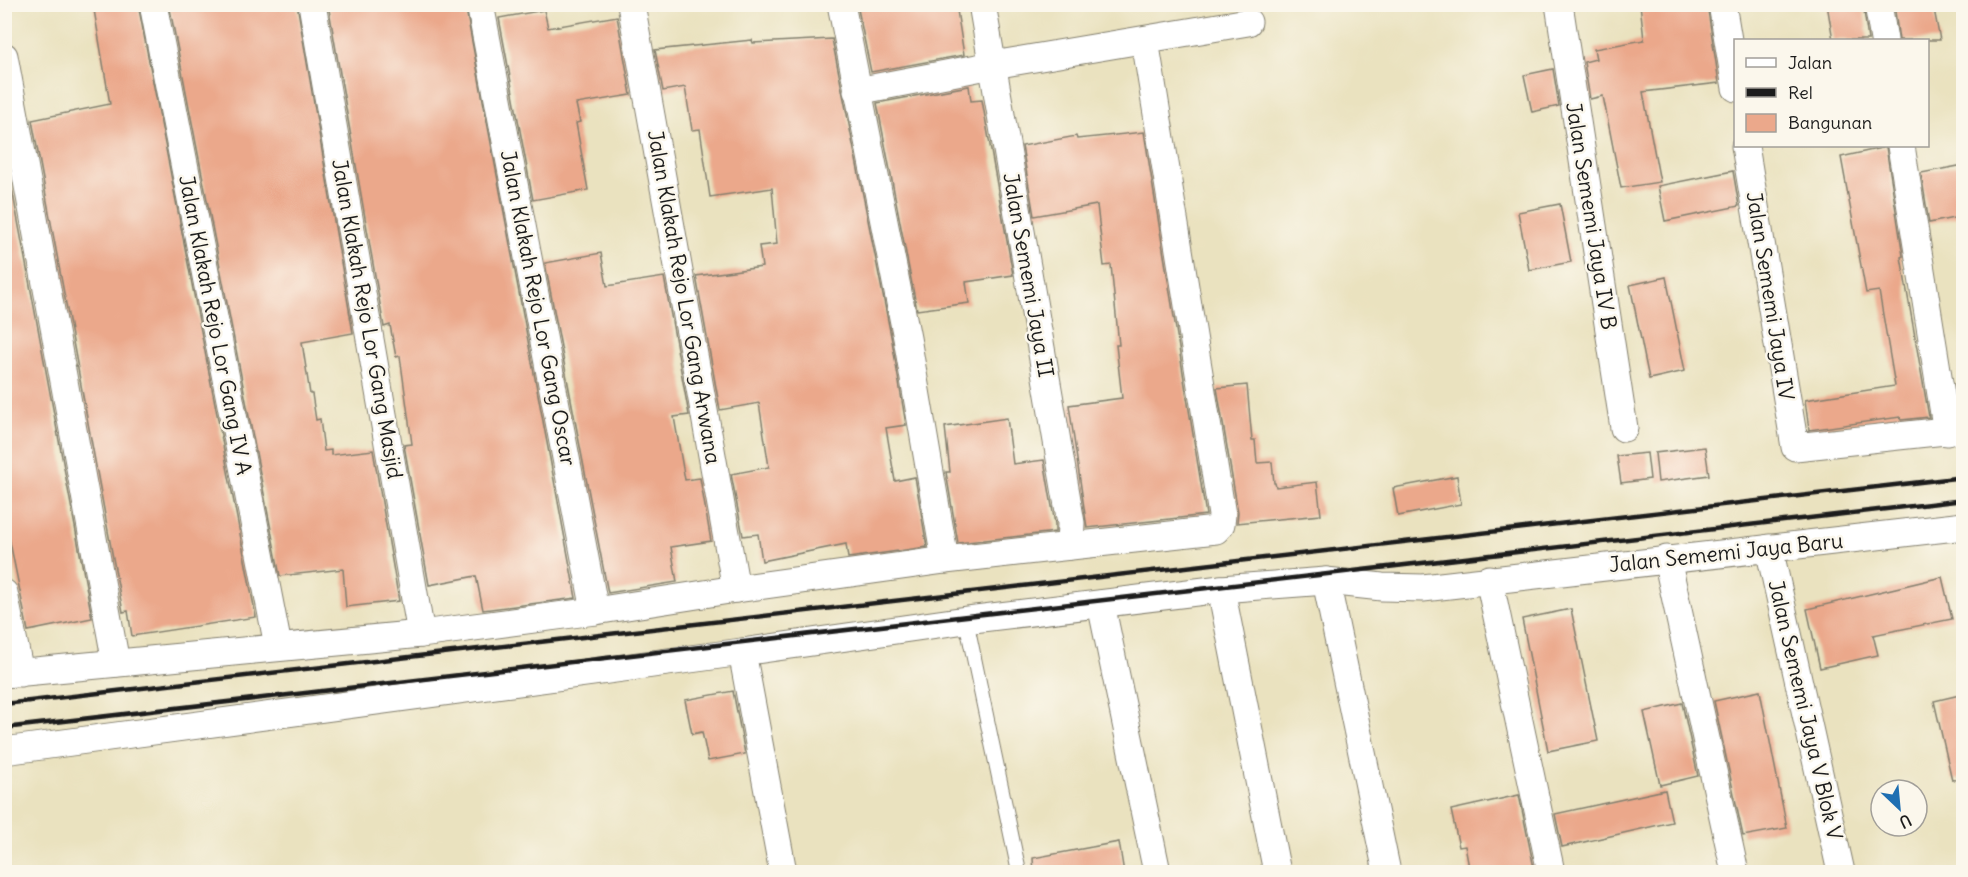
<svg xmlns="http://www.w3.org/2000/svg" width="1968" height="877" font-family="Delius,sans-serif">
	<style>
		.building { fill: #eba88b }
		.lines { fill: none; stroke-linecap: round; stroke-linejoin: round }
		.service-casing { stroke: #837f6e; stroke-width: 16 }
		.minor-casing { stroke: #837f6e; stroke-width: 29 }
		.service { stroke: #fff; stroke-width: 14 }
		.minor { stroke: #fff; stroke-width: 27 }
		.rail { stroke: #1c1c1c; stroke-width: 4.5 }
		.labels { text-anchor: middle; stroke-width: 5; stroke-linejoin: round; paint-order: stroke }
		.street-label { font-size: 21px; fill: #1c1c1c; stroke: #fbf7ec }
	</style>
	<rect width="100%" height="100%" fill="#fbf7ec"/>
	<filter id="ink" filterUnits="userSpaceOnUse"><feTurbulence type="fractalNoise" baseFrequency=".0167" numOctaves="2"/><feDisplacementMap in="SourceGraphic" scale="12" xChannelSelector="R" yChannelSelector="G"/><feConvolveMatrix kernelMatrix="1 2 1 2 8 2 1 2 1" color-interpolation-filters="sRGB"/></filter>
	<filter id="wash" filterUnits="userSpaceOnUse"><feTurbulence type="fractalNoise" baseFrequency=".008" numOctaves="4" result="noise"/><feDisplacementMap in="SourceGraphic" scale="24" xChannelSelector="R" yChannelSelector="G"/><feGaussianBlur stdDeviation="1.35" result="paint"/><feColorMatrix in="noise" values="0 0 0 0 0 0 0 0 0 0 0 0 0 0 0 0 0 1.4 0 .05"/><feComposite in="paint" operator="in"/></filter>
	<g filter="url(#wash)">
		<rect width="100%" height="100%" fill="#eae2bf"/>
		<g id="blocks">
			<g class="building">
				<path d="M 93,4 L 138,4 L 256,617 L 132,636 L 128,611 L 123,612 L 32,120 L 110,104 Z"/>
				<path d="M 169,4 L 297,4 L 353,333 L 302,342 L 310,394 L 312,394 L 316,420 L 320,419 L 324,451 L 331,450 L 331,455 L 373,450 L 399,601 L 346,607 L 343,569 L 280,576 Z"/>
				<path d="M 328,4 L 465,4 L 576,598 L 483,610 L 476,576 L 429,585 L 404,445 L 412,444 L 400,356 L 396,357 L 390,325 L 384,327 Z"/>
				<path d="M 857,4 L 956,4 L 964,55 L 871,72 Z"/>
				<path d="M 1640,4 L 1707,4 L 1719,83 L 1643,92 L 1660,182 L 1621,188 L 1603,96 L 1590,99 L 1584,62 L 1596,59 L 1594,49 L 1644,40 Z"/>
				<path d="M 1827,4 L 1863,4 L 1868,40 L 1833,40 Z"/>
				<path d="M 1894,4 L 1933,4 L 1940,40 L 1899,40 Z"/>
				<path d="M 544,10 L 548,28 L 617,16 L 631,95 L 576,104 L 580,122 L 576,123 L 588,190 L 533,200 L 499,18 Z"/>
				<path d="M 832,39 L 892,341 L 906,425 L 886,428 L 895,481 L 915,477 L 927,547 L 848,558 L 846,544 L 762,561 L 758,534 L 743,536 L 731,474 L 769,467 L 759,403 L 720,410 L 696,276 L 762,267 L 759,246 L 777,244 L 772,188 L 710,197 L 700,129 L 692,130 L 685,87 L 663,91 L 655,50 L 752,40 L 753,43 Z"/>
				<path d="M 1553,69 L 1559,106 L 1532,112 L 1524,75 Z"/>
				<path d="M 969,86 L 971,101 L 982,100 L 1013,275 L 966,282 L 969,303 L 917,310 L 877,103 Z"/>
				<path d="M 1144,132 L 1206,515 L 1087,528 L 1069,405 L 1122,398 L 1116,345 L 1119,345 L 1111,265 L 1104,266 L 1097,205 L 1034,216 L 1022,146 L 1076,136 L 1077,139 Z"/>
				<path d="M 4,146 L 92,618 L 28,631 L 7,527 L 4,528 Z"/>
				<path d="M 1886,147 L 1903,256 L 1901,257 L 1929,417 L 1901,420 L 1900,417 L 1809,430 L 1805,400 L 1895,386 L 1879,291 L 1866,293 L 1841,157 Z"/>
				<path d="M 1964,165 L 1964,216 L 1929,223 L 1921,173 Z"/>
				<path d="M 1733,171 L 1739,206 L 1665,221 L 1658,186 Z"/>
				<path d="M 1560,204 L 1571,262 L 1529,270 L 1518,212 Z"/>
				<path d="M 601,253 L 607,286 L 664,277 L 689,415 L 674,417 L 685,480 L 700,478 L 711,541 L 671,547 L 677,582 L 608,593 L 545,263 Z"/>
				<path d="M 1666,277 L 1685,371 L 1649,379 L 1630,285 Z"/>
				<path d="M 1247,385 L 1252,440 L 1255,440 L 1257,463 L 1272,462 L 1274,483 L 1275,483 L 1276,487 L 1317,482 L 1321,515 L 1237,523 L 1238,512 L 1217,388 Z"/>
				<path d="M 1007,418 L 1013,464 L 1044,460 L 1055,524 L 1055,532 L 958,543 L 946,472 L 950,472 L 945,427 Z"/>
				<path d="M 1705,447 L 1709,475 L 1658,482 L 1655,453 Z"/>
				<path d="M 1647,453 L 1650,479 L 1621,483 L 1617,456 Z"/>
				<path d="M 1457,476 L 1461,504 L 1398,516 L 1393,488 Z"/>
				<path d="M 1942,577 L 1952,619 L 1873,635 L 1878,655 L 1820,668 L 1807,609 Z"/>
				<path d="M 1571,609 L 1598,741 L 1548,751 L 1522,619 Z"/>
				<path d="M 733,691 L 745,754 L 708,761 L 702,732 L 692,734 L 685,700 Z"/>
				<path d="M 1760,691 L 1787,828 L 1743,836 L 1714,701 Z"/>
				<path d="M 1964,694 L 1964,779 L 1952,780 L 1934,701 Z"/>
				<path d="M 1682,703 L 1698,776 L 1660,785 L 1644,712 Z"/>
				<path d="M 1665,790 L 1672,822 L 1562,847 L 1555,814 Z"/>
				<path d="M 1519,795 L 1535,873 L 1470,873 L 1465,846 L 1459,847 L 1451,810 Z"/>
				<path d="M 1119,842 L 1124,873 L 1034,873 L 1033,858 Z"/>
			</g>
		</g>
	</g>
	<g filter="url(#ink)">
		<use href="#blocks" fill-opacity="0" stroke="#837f6e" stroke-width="1.5"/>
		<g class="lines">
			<g class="service-casing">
				<path id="service" d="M 966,620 L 1019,872"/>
			</g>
			<g class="minor-casing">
				<g id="minor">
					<path d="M 153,4 L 278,646"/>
					<path d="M 312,4 L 421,634"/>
					<path d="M 480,4 L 595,611"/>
					<path d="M 631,4 L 736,589"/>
					<path d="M 841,4 L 907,338 L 945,560"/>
					<path d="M 982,4 L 1071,523 L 1070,546"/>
					<path d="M 1559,4 L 1624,428"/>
					<path d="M 1722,4 L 1736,88"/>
					<path d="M 1878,4 L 1884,40"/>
					<path d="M 4,56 L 116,663"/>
					<path d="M 857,91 L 993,65 L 1248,22"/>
					<path d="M 1745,146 L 1795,447 L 1964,429"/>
					<path d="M 1901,146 L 1947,432"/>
					<path d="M 1769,548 L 1841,872"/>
					<path d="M 1667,559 L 1735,872"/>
					<path d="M 1489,579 L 1551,872"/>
					<path d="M 1326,581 L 1387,872"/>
					<path d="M 1221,589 L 1277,872"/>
					<path d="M 4,593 L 20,673"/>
					<path d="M 1101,604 L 1157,872"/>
					<path d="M 4,674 L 421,634 L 595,611 L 736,589 L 945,560 L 1216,530 L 1221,524 L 1222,515 L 1145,40"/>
					<path d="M 4,751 L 742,652"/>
					<path d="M 783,872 L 742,652 L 966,620 L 1221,589 L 1326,581 L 1382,587 L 1423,588 L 1964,526"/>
				</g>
			</g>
			<use href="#service" class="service"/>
			<use href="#minor" class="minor"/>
			<g class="rail">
				<path d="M 4,704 L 1964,477"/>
				<path d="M 4,728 L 1964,500"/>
			</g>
		</g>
	</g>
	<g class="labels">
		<g class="street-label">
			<text transform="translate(1591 216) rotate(81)" y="7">Jalan Sememi Jaya IV B</text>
			<text transform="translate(1028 275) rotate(80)" y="7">Jalan Sememi Jaya II</text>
			<text transform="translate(1770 296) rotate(81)" y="7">Jalan Sememi Jaya IV</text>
			<text transform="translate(684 297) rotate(80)" y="7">Jalan Klakah Rejo Lor Gang Arwana</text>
			<text transform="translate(538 308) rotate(79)" y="7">Jalan Klakah Rejo Lor Gang Oscar</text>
			<text transform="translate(367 319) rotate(80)" y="7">Jalan Klakah Rejo Lor Gang Masjid</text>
			<text transform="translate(215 325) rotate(79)" y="7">Jalan Klakah Rejo Lor Gang IV A</text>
			<text transform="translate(1726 553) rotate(-6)" y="7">Jalan Sememi Jaya Baru</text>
			<text transform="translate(1805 710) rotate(77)" y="7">Jalan Sememi Jaya V Blok V</text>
		</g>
	</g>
	<rect width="1968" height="877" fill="none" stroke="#fbf7ec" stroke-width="24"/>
	<rect x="1734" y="39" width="195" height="108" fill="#fbf7ec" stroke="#a29f99" stroke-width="1.5"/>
	<rect x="1746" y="58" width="30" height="9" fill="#ffffff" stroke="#a29f99" stroke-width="1.5"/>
	<text x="1788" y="69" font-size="18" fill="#1c1c1c">Jalan</text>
	<rect x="1746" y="88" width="30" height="9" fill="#1c1c1c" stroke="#a29f99" stroke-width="1.5"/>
	<text x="1788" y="99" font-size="18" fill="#1c1c1c">Rel</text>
	<rect x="1746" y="114" width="30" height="18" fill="#eba88b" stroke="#a29f99" stroke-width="1.5"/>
	<text x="1788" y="129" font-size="18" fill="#1c1c1c">Bangunan</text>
	<g transform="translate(1899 808) rotate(154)"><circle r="28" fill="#fbf7ec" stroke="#a29f99" stroke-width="1.5"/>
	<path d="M0-4.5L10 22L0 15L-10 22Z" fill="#1f6fb2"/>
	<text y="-9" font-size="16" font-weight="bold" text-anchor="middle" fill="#1c1c1c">U</text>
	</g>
</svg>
